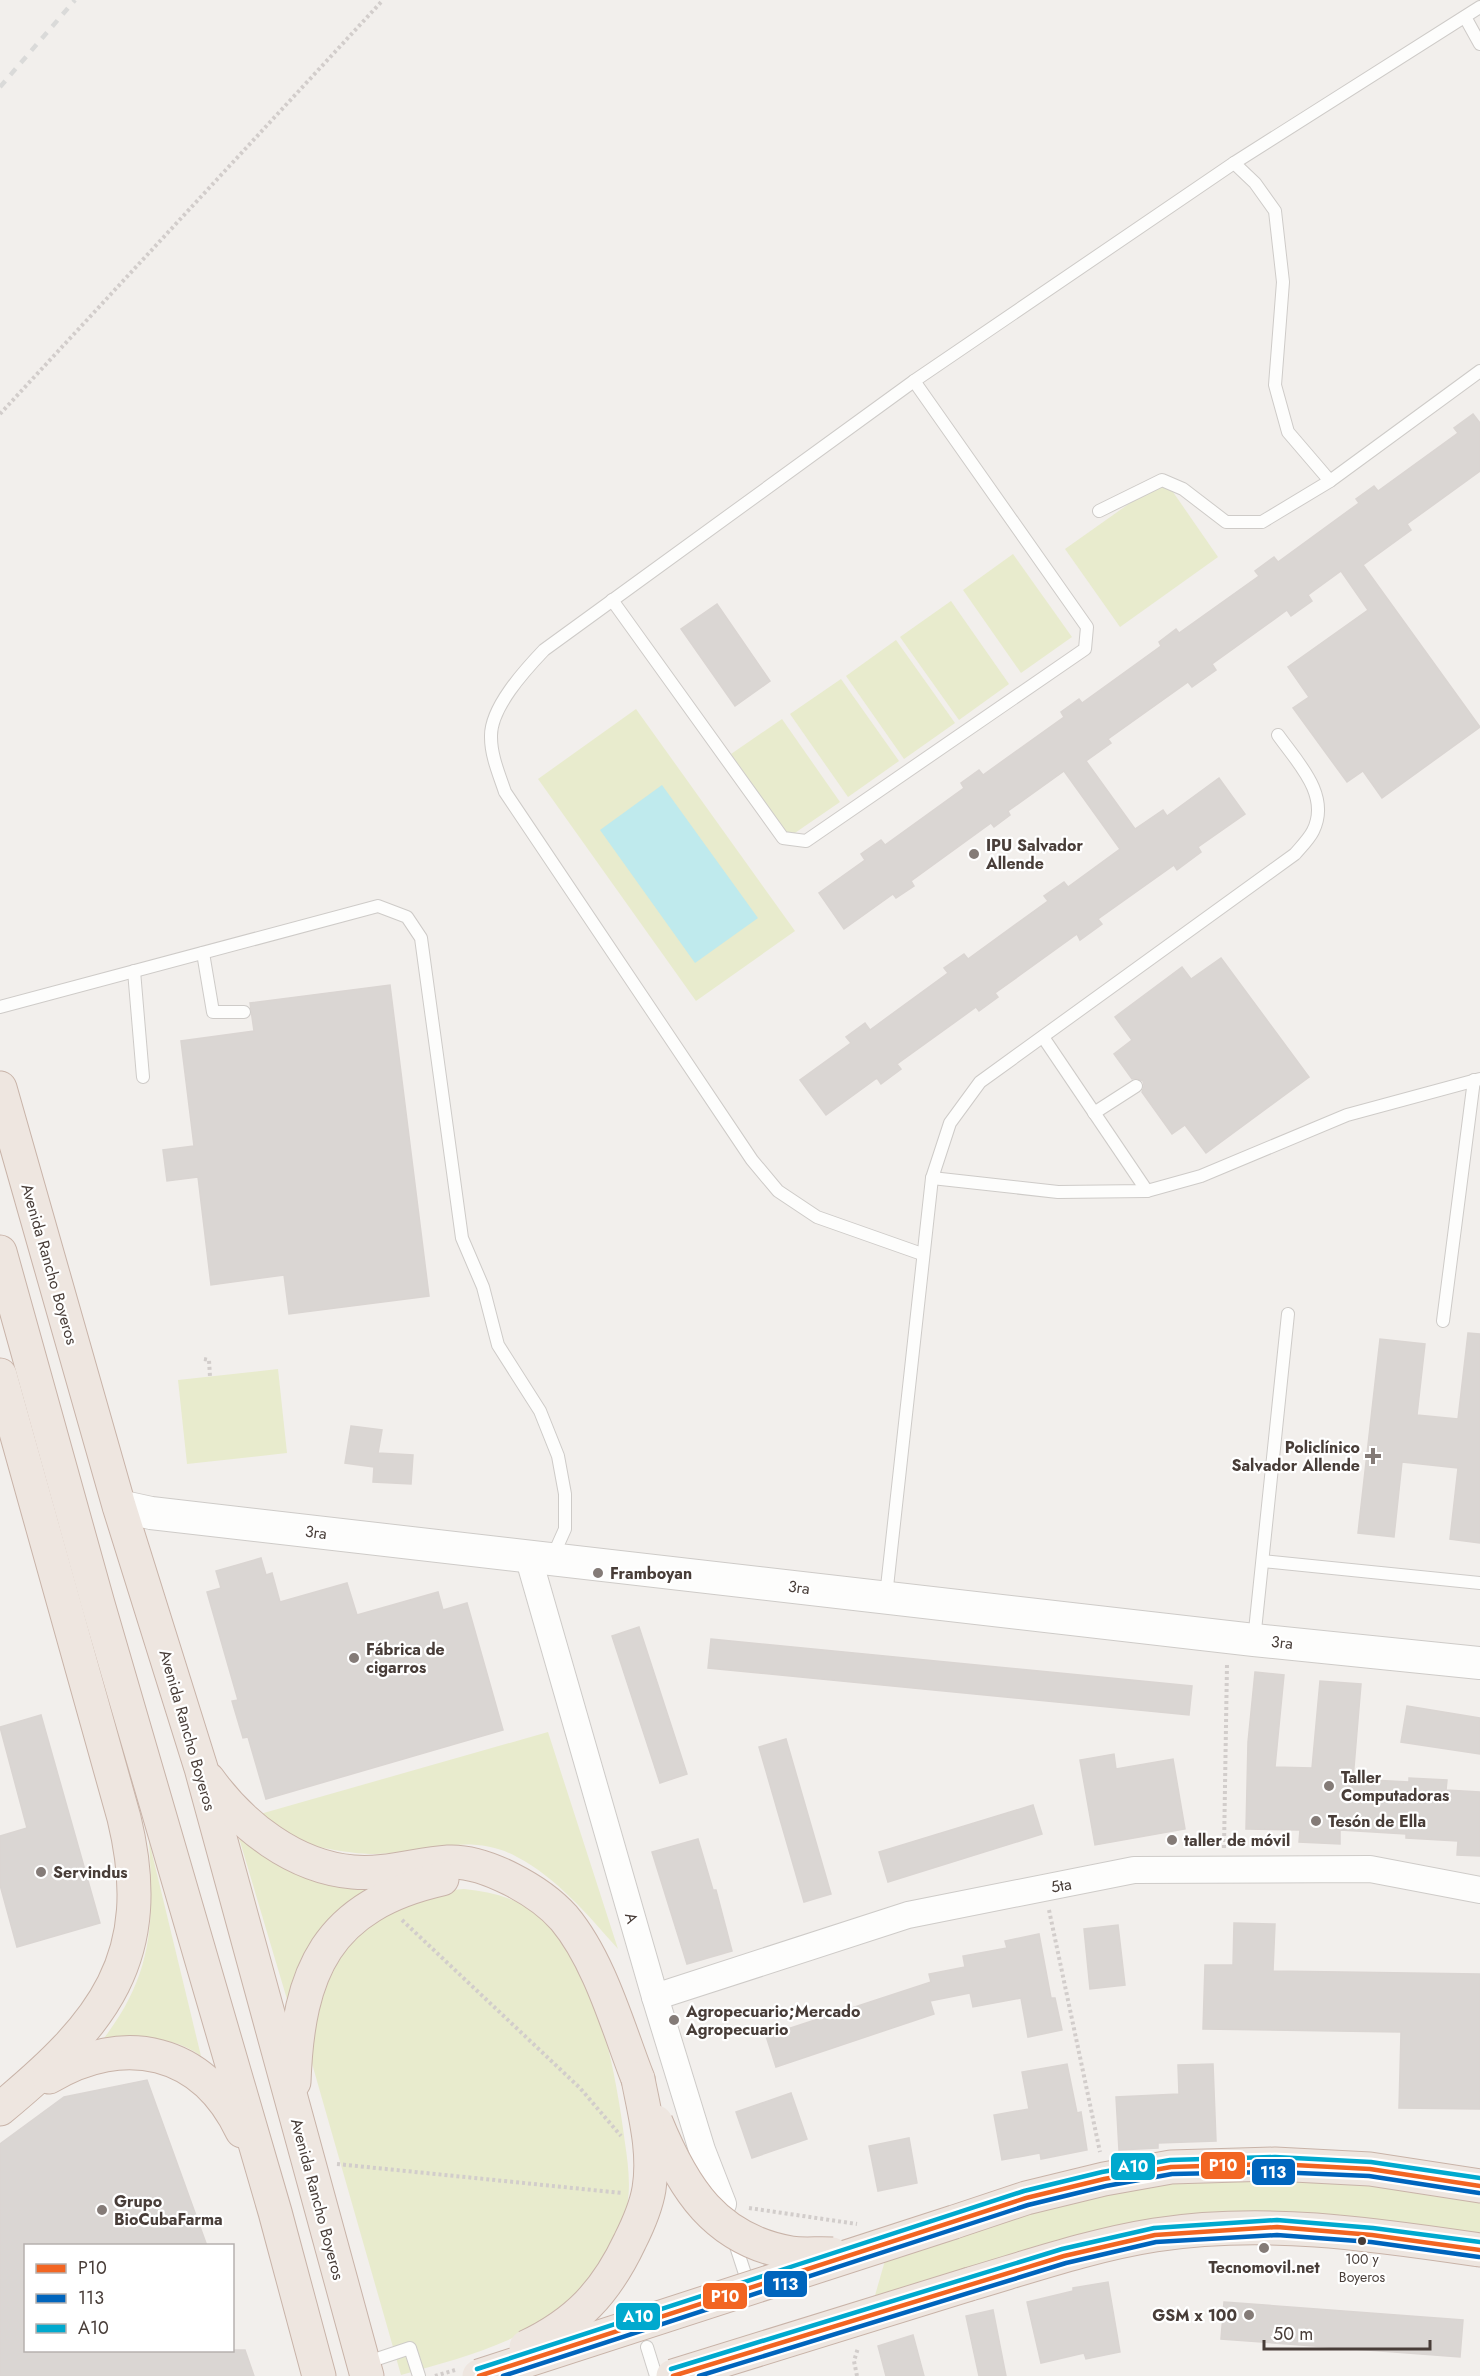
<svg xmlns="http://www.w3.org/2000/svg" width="1480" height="2376" font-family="Jost,sans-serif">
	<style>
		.green { fill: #e8ebcd }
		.water { fill: #bfeaed }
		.building { fill: #dad6d3; stroke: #dad5d2; stroke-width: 1.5 }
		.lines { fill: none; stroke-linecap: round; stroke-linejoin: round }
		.service-casing { stroke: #cecbc8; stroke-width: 14 }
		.minor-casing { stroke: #cecbc8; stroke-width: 28 }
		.tertiary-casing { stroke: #cecbc8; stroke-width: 34 }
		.trunk-casing { stroke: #c8b3a8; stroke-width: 35 }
		.path { stroke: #d2cdcb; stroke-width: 4; stroke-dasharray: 3 3; stroke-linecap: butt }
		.service { stroke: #fdfdfc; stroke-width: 12 }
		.minor { stroke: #fdfdfc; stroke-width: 26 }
		.tertiary { stroke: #fdfdfc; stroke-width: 32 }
		.trunk { stroke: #eee6e0; stroke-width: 33 }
		.rail { stroke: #dadad9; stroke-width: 4.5; stroke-dasharray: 8 8; stroke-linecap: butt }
		.trunk-bridge-casing { stroke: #c8b3a8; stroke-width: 35; stroke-linecap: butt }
		.trunk-bridge { stroke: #eee6e0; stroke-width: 33 }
		.bus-1-casing { stroke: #fff; stroke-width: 9 }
		.bus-2-casing { stroke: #fff; stroke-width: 9 }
		.bus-3-casing { stroke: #fff; stroke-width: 9 }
		.bus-1 { stroke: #f26522; stroke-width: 4.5 }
		.bus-2 { stroke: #0065bd; stroke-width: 4.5 }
		.bus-3 { stroke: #00a9ce; stroke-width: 4.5 }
		.poi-dot { fill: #847b77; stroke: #fff; stroke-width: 2 }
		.bus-dot { fill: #483d38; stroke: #fff; stroke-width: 2 }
		.labels { text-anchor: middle; stroke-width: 4.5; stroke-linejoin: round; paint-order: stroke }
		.bus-label { font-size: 14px; fill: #483d38; stroke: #fff }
		.poi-label { font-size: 16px; font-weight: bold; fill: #483d38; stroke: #fff; text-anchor: start }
		.street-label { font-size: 16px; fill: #483d38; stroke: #fff }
		.line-badge { stroke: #fff; stroke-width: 2 }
		.badge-label { font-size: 16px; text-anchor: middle; font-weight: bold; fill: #fff }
	</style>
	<rect width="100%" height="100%" fill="#f2efec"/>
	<g class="green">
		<path d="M 1164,479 L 1218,557 L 1120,627 L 1065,549 Z"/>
		<path d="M 1013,554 L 1072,637 L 1021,673 L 963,590 Z"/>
		<path d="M 951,601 L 1009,684 L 959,720 L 900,637 Z"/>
		<path d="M 896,640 L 955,723 L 904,759 L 846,676 Z"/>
		<path d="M 841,679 L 899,761 L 848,797 L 790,714 Z"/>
		<path d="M 636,709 L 795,931 L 696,1001 L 538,779 Z"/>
		<path d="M 782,719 L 840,802 L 789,837 L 731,754 Z"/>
		<path d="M 278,1369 L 287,1453 L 187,1464 L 178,1380 Z"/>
		<path d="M 548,1732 L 618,1949 C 588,1915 557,1878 517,1857 C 470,1831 422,1854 374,1854 C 356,1854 322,1849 306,1843 C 288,1835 271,1825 253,1816 Z"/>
		<path d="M 239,1838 L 263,1855 L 375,1889 L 289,2006 Z"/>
		<path d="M 149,1841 L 201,2056 C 170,2034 137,2038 101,2042 C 154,1975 154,1922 149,1841 Z"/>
		<path d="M 464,1889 C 496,1892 526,1901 550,1923 C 559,1931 585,1973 589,1984 C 608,2036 618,2089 625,2143 C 628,2164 631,2185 627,2206 C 620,2243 593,2280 567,2306 C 562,2311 554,2315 548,2319 C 504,2347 451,2361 401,2375 L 309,2053 L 329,1964 L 365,1921 L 440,1891 Z"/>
		<path d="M 1175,2179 L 1365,2181 L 1480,2200 L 1480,2237 L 1282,2215 L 874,2299 L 886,2257 L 1029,2210 Z"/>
	</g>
	<path class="water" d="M 662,785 L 758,918 L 695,963 L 600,830 Z"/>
	<g class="building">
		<path d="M 1473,414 L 1480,423 L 1480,471 L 1407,524 L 1411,530 L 1363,565 L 1480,727 L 1382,798 L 1363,771 L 1347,782 L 1293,708 L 1309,697 L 1288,667 L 1368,610 L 1341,571 L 1308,595 L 1312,601 L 1291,616 L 1287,610 L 1212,664 L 1216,670 L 1192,687 L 1188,682 L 1108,739 L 1111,743 L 1086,761 L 1135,829 L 1163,810 L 1167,816 L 1219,778 L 1245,814 L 1198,847 L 1201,852 L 1177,870 L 1174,865 L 1098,919 L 1102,924 L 1080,940 L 1077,934 L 995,993 L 998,997 L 979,1011 L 976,1007 L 897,1064 L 901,1069 L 881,1084 L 877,1078 L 826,1115 L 800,1080 L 851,1043 L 846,1037 L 865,1023 L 870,1030 L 948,973 L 944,968 L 964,954 L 968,959 L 1048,901 L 1044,896 L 1064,882 L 1068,887 L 1120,849 L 1064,771 L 1008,811 L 1010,815 L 994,827 L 991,823 L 911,881 L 914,886 L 896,898 L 893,894 L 844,929 L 819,893 L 865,860 L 861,854 L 881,840 L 885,845 L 964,788 L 961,783 L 979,770 L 983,775 L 1064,717 L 1061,712 L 1079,699 L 1082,703 L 1161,646 L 1159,642 L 1176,629 L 1179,633 L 1259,576 L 1255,571 L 1274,557 L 1278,562 L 1359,503 L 1356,499 L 1374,486 L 1378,491 L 1458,433 L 1454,428 Z"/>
		<path d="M 717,604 L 770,681 L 735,706 L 681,629 Z"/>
		<path d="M 1221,958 L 1309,1077 L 1206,1153 L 1185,1125 L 1172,1134 L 1142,1092 L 1144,1086 L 1143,1081 L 1136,1078 L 1132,1079 L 1114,1054 L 1132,1040 L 1115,1017 L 1182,967 L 1191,979 Z"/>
		<path d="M 390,985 L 429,1296 L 289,1314 L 284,1275 L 211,1285 L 198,1177 L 167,1181 L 163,1150 L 194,1146 L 181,1041 L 254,1031 L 250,1003 Z"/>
		<path d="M 1468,1333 L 1480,1334 L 1480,1543 L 1450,1539 L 1458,1468 L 1402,1462 L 1394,1537 L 1358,1533 L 1380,1339 L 1425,1344 L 1417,1415 L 1458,1419 Z"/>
		<path d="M 351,1426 L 382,1430 L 378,1453 L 413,1455 L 411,1484 L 373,1482 L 374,1467 L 345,1463 Z"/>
		<path d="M 261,1558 L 266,1575 L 272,1573 L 280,1602 L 347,1583 L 357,1615 L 438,1592 L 443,1610 L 467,1603 L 503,1730 L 266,1799 L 248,1737 L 243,1738 L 232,1701 L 238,1700 L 207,1592 L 221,1588 L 216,1571 Z"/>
		<path d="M 639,1627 L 687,1774 L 660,1783 L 612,1636 Z"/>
		<path d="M 711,1639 L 1192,1686 L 1189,1715 L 708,1668 Z"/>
		<path d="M 1255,1672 L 1284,1675 L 1275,1767 L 1312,1768 L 1320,1681 L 1361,1684 L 1353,1779 L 1409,1782 L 1409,1778 L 1447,1780 L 1446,1790 L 1480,1792 L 1480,1856 L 1457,1855 L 1458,1841 L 1406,1838 L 1406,1834 L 1340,1830 L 1340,1844 L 1299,1842 L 1300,1830 L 1246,1829 L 1248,1742 Z"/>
		<path d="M 1407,1706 L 1480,1718 L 1480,1754 L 1401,1742 Z"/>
		<path d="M 41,1715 L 100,1923 L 17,1947 L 0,1885 L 0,1836 L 27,1828 L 0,1727 Z"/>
		<path d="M 786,1739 L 831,1894 L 804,1902 L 759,1747 Z"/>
		<path d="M 1114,1754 L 1116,1769 L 1173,1759 L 1185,1829 L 1095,1845 L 1080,1760 Z"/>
		<path d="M 1033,1805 L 1042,1834 L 888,1882 L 879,1852 Z"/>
		<path d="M 698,1839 L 713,1890 L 716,1890 L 732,1951 L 687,1964 L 652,1852 Z"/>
		<path d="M 1234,1923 L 1275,1924 L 1273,1971 L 1480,1974 L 1480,2109 L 1399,2108 L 1401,2032 L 1203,2029 L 1205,1965 L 1233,1965 Z"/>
		<path d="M 1118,1925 L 1125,1985 L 1090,1989 L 1084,1929 Z"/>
		<path d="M 1039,1934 L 1051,1998 L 1055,1998 L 1062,2030 L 1028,2037 L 1021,1998 L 973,2007 L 970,1993 L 930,2001 L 934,2014 L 776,2067 L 766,2036 L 931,1982 L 929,1974 L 965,1967 L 963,1956 L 1007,1948 L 1005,1941 Z"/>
		<path d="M 1067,2064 L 1077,2113 L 1081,2112 L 1087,2150 L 1041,2159 L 1040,2153 L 1002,2160 L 994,2115 L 1029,2109 L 1022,2072 Z"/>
		<path d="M 1213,2064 L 1216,2141 L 1158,2143 L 1158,2148 L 1119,2150 L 1116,2097 L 1179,2094 L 1178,2065 Z"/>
		<path d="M 147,2080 L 207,2246 L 26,2246 L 26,2350 L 245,2350 L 254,2376 L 0,2376 L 0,2144 L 64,2097 Z"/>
		<path d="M 791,2093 L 807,2139 L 752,2158 L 736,2112 Z"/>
		<path d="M 909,2138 L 917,2183 L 878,2191 L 869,2146 Z"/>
		<path d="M 1108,2282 L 1120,2352 L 1086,2359 L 1084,2353 L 1041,2363 L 1027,2302 L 1073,2291 L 1073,2288 Z"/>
		<path d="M 1224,2302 L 1463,2320 L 1460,2357 L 1221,2339 Z"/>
		<path d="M 993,2310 L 1006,2376 L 979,2376 L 966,2316 Z"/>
		<path d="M 913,2335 L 924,2376 L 886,2376 L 878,2346 Z"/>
	</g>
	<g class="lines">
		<g class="service-casing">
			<g id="service">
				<path d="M 1465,17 L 1480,44"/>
				<path d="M 1234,163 L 1255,183 L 1275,211 L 1283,282 L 1275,385 L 1288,432 L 1330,481"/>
				<path d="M 1099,511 L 1162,480 L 1183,489 L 1226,522 L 1262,522 L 1330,481 L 1480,371"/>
				<path d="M 612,600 L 783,838 L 806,841 L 1085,649 L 1087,627 L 914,381"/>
				<path d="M 203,953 L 213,1012 L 244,1012"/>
				<path d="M 134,971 L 143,1077"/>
				<path d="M 0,1007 L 378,906 L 407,917 L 421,938 L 462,1238 L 483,1287 L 498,1345 L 540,1411 L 558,1456 L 565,1494 L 565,1529 L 552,1558"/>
				<path d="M 1043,1037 L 1147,1191"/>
				<path d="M 1094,1113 L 1136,1086"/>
				<path d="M 932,1178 L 1058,1192 L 1147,1191 L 1201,1176 L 1347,1115 L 1480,1079"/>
				<path d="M 922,1254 L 817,1217 L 778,1191 L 752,1160 L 505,792 C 499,774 491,756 491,737 C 490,708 525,670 544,650 L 914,381 L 1234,163 L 1480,7"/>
				<path d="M 1443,1321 L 1474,1080"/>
				<path d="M 1263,1561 L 1480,1583"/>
				<path d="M 886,1596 L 932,1178 L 950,1123 L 980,1082 L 1295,854 C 1301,847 1309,839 1313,831 C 1331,795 1297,762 1278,735"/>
				<path d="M 1254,1640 L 1288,1314"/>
				<path d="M 733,2237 L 746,2277"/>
				<path d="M 647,2347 L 656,2376"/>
				<path d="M 365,2363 L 410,2348 L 419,2376"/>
			</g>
		</g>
		<g class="minor-casing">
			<g id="minor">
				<path d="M 528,1556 L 655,1997 L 702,2150 L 723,2204"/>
				<path d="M 655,1997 L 908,1915 L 1134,1870 L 1370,1869 L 1480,1890"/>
			</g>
		</g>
		<g class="tertiary-casing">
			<path id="tertiary" d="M 119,1506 L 151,1513 L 1254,1640 L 1480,1663"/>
		</g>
		<g class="trunk-casing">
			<g id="trunk">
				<path d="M 0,1088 L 119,1506 L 201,1768 L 367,2376"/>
				<path d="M 0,1252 L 98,1604 L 275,2212 L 319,2376"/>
				<path d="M 0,1375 L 124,1818 C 158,1958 103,2024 0,2109"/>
				<path d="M 208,1779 C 242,1826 294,1867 353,1872 C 385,1875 417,1864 448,1862 C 485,1860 540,1891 564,1918 C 600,1961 618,2028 638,2079"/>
				<path d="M 49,2077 C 124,2032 203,2049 242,2131"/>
				<path d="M 294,2082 C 298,1971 327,1905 442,1879"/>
				<path d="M 954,2222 L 1026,2198 L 1104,2179 L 1171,2167 L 1275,2164 L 1370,2169 L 1480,2186"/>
				<path d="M 970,2284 C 1031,2266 1092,2245 1155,2235 C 1265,2218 1371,2234 1480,2250"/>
			</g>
		</g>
		<g class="path">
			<path d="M 0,414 L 383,0"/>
			<path d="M 204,1359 L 209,1360 L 210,1377"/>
			<path d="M 1224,1848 L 1227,1664"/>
			<path d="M 1049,1910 L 1100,2152"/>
			<path d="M 402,1920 L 580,2088 L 621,2136"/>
			<path d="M 337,2164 L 622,2193"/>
			<path d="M 749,2208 L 857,2224"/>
			<path d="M 435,2376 L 455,2370"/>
			<path d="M 857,2376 L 854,2361 L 858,2348"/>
		</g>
		<use href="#service" class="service"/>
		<use href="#minor" class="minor"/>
		<use href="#tertiary" class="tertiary"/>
		<use href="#trunk" class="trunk"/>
		<path class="rail" d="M 0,87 L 75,0"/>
		<g class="trunk-bridge-casing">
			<g id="trunk-bridge">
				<path d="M 656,2122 C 683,2188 715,2240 791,2253 C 804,2255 819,2253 832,2254"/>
				<path d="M 526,2347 C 577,2323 606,2292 630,2241 C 638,2225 646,2207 649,2189 C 655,2152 645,2115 638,2079"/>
				<path d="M 479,2376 L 954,2222"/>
				<path d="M 673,2376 L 970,2284"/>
			</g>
		</g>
		<use href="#trunk-bridge" class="trunk-bridge"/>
		<g class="bus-1-casing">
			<g id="bus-1">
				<path d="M 479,2376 L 1026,2198 L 1104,2179 L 1171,2167 L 1275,2164 L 1370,2169 L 1480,2186"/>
				<path d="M 673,2376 L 1064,2256 L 1155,2235 L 1277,2227 L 1372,2235 L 1480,2250"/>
			</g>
		</g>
		<g class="bus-2-casing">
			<g id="bus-2">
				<path d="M 503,2376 L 1028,2205 L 1106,2186 L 1172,2174 L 1275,2172 L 1369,2176 L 1479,2193"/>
				<path d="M 699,2376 L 1066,2263 L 1156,2242 L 1277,2235 L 1371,2242 L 1479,2257"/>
			</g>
		</g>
		<g class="bus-3-casing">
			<g id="bus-3">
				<path d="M 477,2369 L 1024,2191 L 1102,2172 L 1170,2160 L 1275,2157 L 1371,2162 L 1480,2178"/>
				<path d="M 671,2369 L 1062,2249 L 1154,2228 L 1277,2220 L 1373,2228 L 1480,2242"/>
			</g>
		</g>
		<use href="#bus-1" class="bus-1"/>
		<use href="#bus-2" class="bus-2"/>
		<use href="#bus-3" class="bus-3"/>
	</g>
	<g class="poi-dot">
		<circle cx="974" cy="854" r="6"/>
		<path d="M1370 1447h6v6h6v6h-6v6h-6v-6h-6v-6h6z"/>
		<circle cx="598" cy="1573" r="6"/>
		<circle cx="354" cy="1658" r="6"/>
		<circle cx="1329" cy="1786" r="6"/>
		<circle cx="1316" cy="1821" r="6"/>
		<circle cx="1172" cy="1840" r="6"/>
		<circle cx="41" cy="1872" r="6"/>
		<circle cx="674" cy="2020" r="6"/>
		<circle cx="102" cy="2210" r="6"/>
		<circle cx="1264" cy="2248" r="6"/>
		<circle cx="1249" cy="2315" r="6"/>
	</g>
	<circle class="bus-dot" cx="1362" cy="2241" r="5"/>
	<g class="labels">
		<g class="bus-label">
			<text x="1362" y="2264">100 y<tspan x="1362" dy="18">Boyeros</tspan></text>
		</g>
		<g class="poi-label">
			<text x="986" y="851">IPU Salvador<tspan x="986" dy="18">Allende</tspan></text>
			<text x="1360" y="1453" text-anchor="end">Policlínico<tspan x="1360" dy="18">Salvador Allende</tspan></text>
			<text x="610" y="1579">Framboyan</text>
			<text x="366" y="1655">Fábrica de<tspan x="366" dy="18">cigarros</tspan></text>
			<text x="1341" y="1783">Taller<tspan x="1341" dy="18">Computadoras</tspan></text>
			<text x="1328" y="1827">Tesón de Ella</text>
			<text x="1184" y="1846">taller de móvil</text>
			<text x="53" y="1878">Servindus</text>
			<text x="686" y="2017">Agropecuario;Mercado<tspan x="686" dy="18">Agropecuario</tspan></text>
			<text x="114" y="2207">Grupo<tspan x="114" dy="18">BioCubaFarma</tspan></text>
			<text x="1264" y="2273" text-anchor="middle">Tecnomovil.net</text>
			<text x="1237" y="2321" text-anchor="end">GSM x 100</text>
		</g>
		<g class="street-label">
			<text transform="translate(50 1264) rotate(74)" y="6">Avenida Rancho Boyeros</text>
			<text transform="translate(316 1532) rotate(7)" y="6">3ra</text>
			<text transform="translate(799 1587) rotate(7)" y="6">3ra</text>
			<text transform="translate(1282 1642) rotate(6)" y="6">3ra</text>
			<text transform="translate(188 1730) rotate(74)" y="6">Avenida Rancho Boyeros</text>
			<text transform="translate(1061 1885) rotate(-11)" y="6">5ta</text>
			<text transform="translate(632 1918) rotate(74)" y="6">A</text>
			<text transform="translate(318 2199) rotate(75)" y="6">Avenida Rancho Boyeros</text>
		</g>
	</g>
	<g class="line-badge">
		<rect x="1200" y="2151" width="46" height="29" rx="6" fill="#f26522"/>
		<rect x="1110" y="2152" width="46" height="29" rx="6" fill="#00a9ce"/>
		<rect x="1251" y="2158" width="45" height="28" rx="6" fill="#0065bd"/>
		<rect x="763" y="2270" width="45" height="28" rx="6" fill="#0065bd"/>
		<rect x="702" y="2282" width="46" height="28" rx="6" fill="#f26522"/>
		<rect x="615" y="2302" width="46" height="29" rx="6" fill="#00a9ce"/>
	</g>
	<g class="badge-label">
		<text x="1223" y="2171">P10</text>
		<text x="1133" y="2172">A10</text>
		<text x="1273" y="2178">113</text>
		<text x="785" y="2290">113</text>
		<text x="725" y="2302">P10</text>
		<text x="638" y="2322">A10</text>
	</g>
	<rect x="24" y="2244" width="210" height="108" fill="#ffffff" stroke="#b6b1af" stroke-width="1.5"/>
	<rect x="36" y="2264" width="30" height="9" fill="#f26522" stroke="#b6b1af" stroke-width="1.5"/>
	<text x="78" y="2274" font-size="18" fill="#483d38">P10</text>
	<rect x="36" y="2294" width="30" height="9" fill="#0065bd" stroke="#b6b1af" stroke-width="1.5"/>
	<text x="78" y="2304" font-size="18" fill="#483d38">113</text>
	<rect x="36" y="2324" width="30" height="9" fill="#00a9ce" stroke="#b6b1af" stroke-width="1.5"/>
	<text x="78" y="2334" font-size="18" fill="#483d38">A10</text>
	<path d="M1264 2340v9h166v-9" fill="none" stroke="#483d38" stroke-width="3"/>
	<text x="1273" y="2340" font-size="18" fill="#483d38" stroke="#ffffff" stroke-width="4.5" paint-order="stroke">50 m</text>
</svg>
